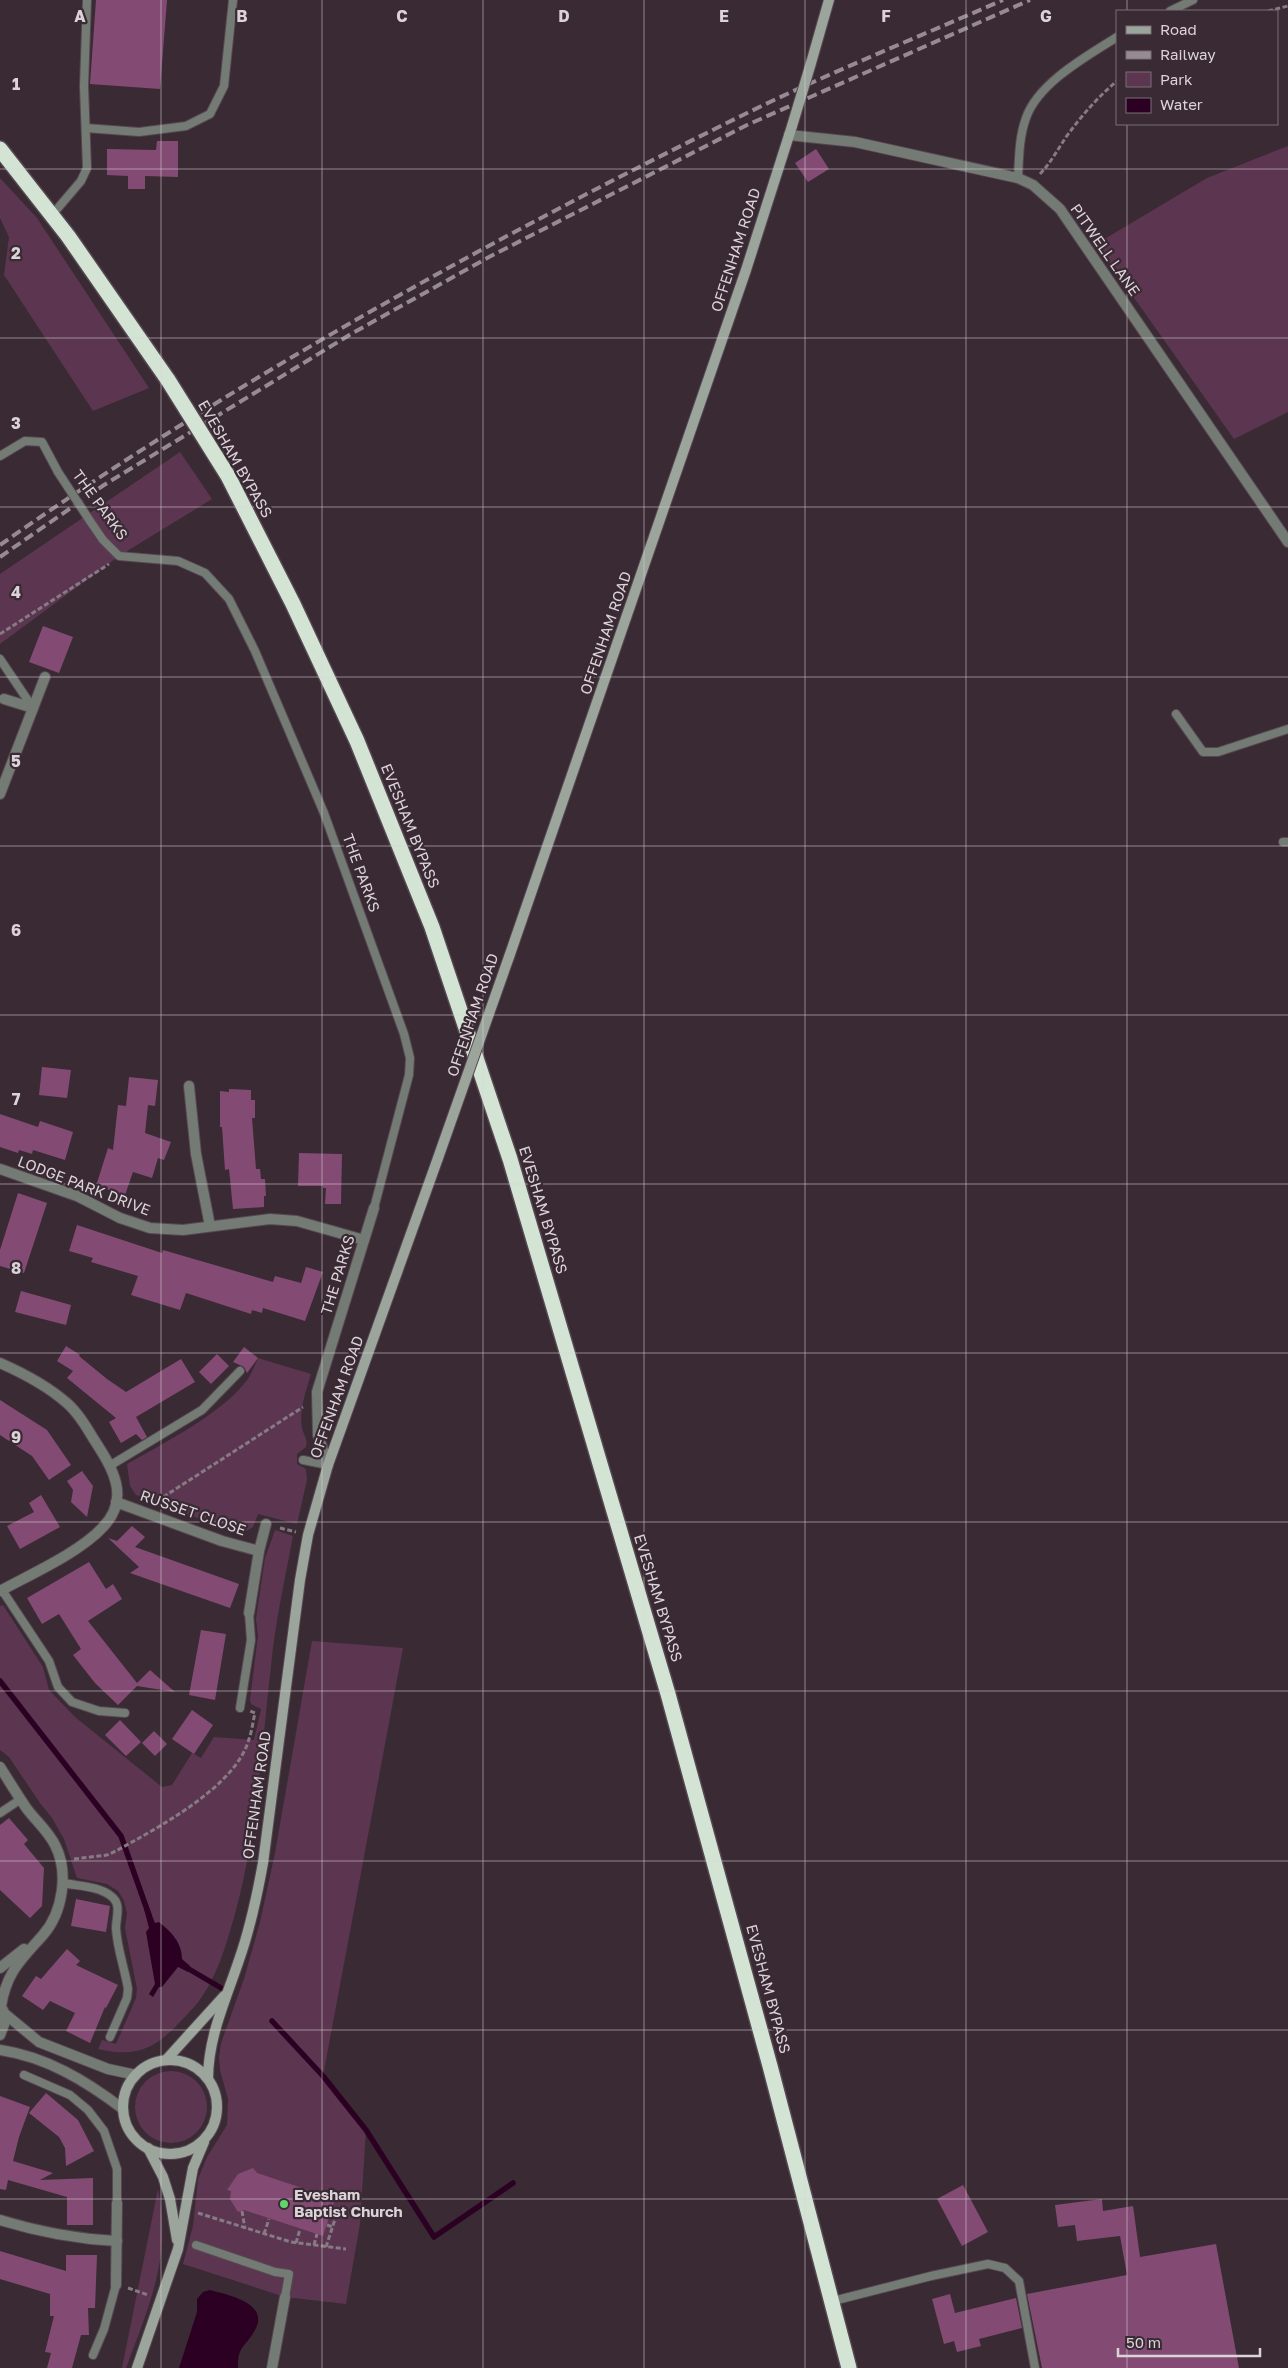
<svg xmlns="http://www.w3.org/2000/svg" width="1288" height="2368" font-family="'Golos Text',sans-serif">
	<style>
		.green { fill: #5c3651 }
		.water { fill: #2c0022 }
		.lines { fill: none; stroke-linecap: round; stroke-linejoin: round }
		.stream { stroke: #2c0022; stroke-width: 5.5 }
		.building { fill: #834b73 }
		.lane-casing { stroke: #564852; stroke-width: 10 }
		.street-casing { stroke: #564852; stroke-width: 12 }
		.secondary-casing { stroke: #564852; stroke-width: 12 }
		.highway-casing { stroke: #564852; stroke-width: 18 }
		.path { stroke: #877b83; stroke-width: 3; stroke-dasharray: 5 2.5; stroke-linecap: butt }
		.lane { stroke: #747b74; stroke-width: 8 }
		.street { stroke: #747b74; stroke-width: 10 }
		.secondary { stroke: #9ba59b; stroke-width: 10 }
		.highway { stroke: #d4e4d4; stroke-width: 15 }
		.rail { stroke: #968b93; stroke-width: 4; stroke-dasharray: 10 5; stroke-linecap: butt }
		.lane-bridge-casing { stroke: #564852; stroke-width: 10; stroke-linecap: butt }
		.secondary-bridge-casing { stroke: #564852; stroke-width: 12; stroke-linecap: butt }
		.highway-bridge-casing { stroke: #564852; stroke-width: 18; stroke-linecap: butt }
		.lane-bridge { stroke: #747b74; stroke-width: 8 }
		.secondary-bridge { stroke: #9ba59b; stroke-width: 10 }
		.highway-bridge { stroke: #d4e4d4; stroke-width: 15 }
		.grid { fill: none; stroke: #dcd3d9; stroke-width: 1; stroke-opacity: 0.55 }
		.poi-dot { fill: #60d56a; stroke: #392a34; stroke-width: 2 }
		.labels { text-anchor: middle; stroke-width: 4.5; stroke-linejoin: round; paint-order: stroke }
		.street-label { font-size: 15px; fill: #dcd3d9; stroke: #392a34 }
		.poi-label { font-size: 15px; font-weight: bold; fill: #dcd3d9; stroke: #392a34; text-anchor: start }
		.grid-label { font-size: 16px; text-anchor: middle; font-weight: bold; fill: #dcd3d9; stroke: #392a34; stroke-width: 4.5; stroke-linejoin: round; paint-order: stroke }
	</style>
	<rect width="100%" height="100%" fill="#392a34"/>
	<g class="green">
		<path d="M 1288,146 L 1288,412 L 1234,439 L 1096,244 L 1207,178 Z"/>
		<path d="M 0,178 L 37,218 L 149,388 L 93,411 L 4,275 L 9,237 L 0,218 Z"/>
		<path d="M 180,452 L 212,499 L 119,556 L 0,644 L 0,574 Z"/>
		<path d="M 258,1358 L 311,1374 C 306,1391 299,1410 302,1428 C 304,1436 308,1439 306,1447 L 297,1454 L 297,1464 L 306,1469 L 307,1480 L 297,1524 L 258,1514 L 253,1527 L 243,1533 L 232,1531 L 136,1495 L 130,1486 L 127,1464 C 164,1443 223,1413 248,1379 C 252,1372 255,1365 258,1358 Z"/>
		<path d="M 275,1530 L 293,1536 C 285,1579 275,1622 271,1666 C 261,1752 257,1838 233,1921 C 225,1949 216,1978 199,2001 C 194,2008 187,2014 181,2021 C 155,2049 136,2058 98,2049 L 102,2040 L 116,2044 L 136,1998 L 137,1989 L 125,1928 L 127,1913 L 124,1901 L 118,1891 L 107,1884 L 77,1878 L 64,1839 L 52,1818 L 40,1803 L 9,1757 L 0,1750 L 0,1606 L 3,1605 L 43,1667 L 49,1690 L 75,1717 L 162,1787 L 172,1785 L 192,1753 L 201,1758 L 214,1737 L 254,1740 L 261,1709 L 251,1704 L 250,1700 L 258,1635 L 256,1619 L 265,1558 Z"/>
		<path d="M 312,1641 L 403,1648 L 323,2076 L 366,2130 L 360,2224 L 346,2304 L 285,2297 L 183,2264 L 193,2226 L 198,2179 L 207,2157 L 227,2125 L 228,2099 L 220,2070 L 219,2057 L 221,2043 L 244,1979 L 260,1922 L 275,1853 Z"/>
		<circle cx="171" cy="2107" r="36"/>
		<path d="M 158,2189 C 172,2257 149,2306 126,2368 L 122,2368 Z"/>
	</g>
	<g class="water">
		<path d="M 149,1908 L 155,1923 L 159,1922 C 171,1932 182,1942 182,1959 L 190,1966 L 188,1972 L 178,1967 L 162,1987 L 159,1987 L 153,1997 L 149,1994 L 155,1984 L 146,1932 L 149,1928 L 144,1909 Z"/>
		<path d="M 210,2290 C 228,2295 270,2303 255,2330 C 246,2347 237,2346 238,2368 L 179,2368 L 197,2312 L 197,2299 L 203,2292 Z"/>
	</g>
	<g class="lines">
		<g class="stream">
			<path d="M 0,1681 L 121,1836 L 149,1915"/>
			<path d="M 182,1965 L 228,1992"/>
			<path d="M 272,2021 L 323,2076 L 366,2130 L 434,2237 L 513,2183"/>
		</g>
	</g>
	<g class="building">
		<path d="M 96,0 L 167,0 L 160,89 L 90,84 Z"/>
		<path d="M 157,141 L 178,141 L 178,177 L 145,176 L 145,189 L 128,189 L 128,176 L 107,175 L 107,149 L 156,150 Z"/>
		<path d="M 816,149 L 829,169 L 808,182 L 795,163 Z"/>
		<path d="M 43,626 L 73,637 L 59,673 L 29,662 Z"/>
		<path d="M 42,1067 L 71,1070 L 67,1098 L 39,1095 Z"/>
		<path d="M 129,1077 L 158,1080 L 155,1106 L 148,1105 L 145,1133 L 171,1142 L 164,1160 L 158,1158 L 152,1178 L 133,1172 L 125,1195 L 96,1186 L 108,1148 L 113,1150 L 118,1105 L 126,1106 Z"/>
		<path d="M 229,1089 L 251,1090 L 251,1100 L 255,1100 L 255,1118 L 252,1118 L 256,1169 L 260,1169 L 261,1179 L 265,1179 L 266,1196 L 264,1196 L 264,1207 L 233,1209 L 229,1169 L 225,1170 L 222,1127 L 220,1127 L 220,1091 L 229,1092 Z"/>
		<path d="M 0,1114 L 38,1127 L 40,1121 L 73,1132 L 65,1160 L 33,1150 L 32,1154 L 19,1150 L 18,1153 L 0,1147 Z"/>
		<path d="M 299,1153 L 342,1154 L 341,1204 L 325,1204 L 326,1188 L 323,1188 L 323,1186 L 298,1186 Z"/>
		<path d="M 18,1193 L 47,1203 L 24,1273 L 0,1266 L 0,1250 Z"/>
		<path d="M 77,1225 L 162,1253 L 163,1250 L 273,1282 L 275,1276 L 301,1283 L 306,1267 L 323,1272 L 305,1321 L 263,1308 L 262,1313 L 252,1310 L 251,1314 L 186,1293 L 180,1310 L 131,1295 L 138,1276 L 91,1262 L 93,1258 L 69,1251 Z"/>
		<path d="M 21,1291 L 71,1305 L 66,1325 L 15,1312 Z"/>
		<path d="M 66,1346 L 80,1355 L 79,1356 L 107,1379 L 126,1392 L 181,1359 L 195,1382 L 136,1417 L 147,1437 L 142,1440 L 136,1434 L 121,1443 L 109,1422 L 116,1418 L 67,1378 L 73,1371 L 57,1361 Z"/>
		<path d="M 244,1347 L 258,1358 L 247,1373 L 244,1367 L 233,1362 Z"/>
		<path d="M 217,1354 L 229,1366 L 211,1384 L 199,1372 Z"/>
		<path d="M 0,1400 L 47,1430 L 71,1465 L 49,1480 L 32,1456 L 0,1435 Z"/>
		<path d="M 82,1471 L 93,1486 L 87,1517 L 71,1502 L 73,1490 L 67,1481 Z"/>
		<path d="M 41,1495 L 60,1527 L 20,1549 L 7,1526 L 34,1512 L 29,1503 Z"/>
		<path d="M 132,1526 L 145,1537 L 135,1547 L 239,1584 L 230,1608 L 130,1573 L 139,1567 L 108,1538 L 117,1541 Z"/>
		<path d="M 89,1562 L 106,1589 L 113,1584 L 122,1599 L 88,1621 L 137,1683 L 150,1670 L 175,1692 L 137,1686 L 118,1705 L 95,1683 L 73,1655 L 81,1649 L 59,1614 L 42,1624 L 27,1598 Z"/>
		<path d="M 201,1630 L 226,1634 L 215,1700 L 189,1695 Z"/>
		<path d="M 192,1710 L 213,1725 L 194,1754 L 172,1739 Z"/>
		<path d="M 120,1720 L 141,1742 L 126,1756 L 105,1735 Z"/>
		<path d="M 154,1731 L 167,1744 L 155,1756 L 142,1743 Z"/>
		<path d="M 9,1818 L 28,1840 L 24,1844 L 44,1868 L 42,1906 L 30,1918 L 0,1890 L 0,1825 Z"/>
		<path d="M 76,1899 L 110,1906 L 106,1932 L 71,1926 Z"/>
		<path d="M 67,1949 L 80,1961 L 76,1965 L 118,1985 L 106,2008 L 105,2007 L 90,2043 L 66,2031 L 75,2013 L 50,2001 L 43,2010 L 22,1996 L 36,1976 L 41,1979 Z"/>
		<path d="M 46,2093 L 78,2120 L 94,2151 L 66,2166 L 65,2148 L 59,2137 L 29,2113 Z"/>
		<path d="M 0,2096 L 30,2107 L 19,2137 L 13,2161 L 53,2173 L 40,2180 L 93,2178 L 93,2225 L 67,2225 L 67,2197 L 8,2180 L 6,2190 L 0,2189 Z"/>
		<path d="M 253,2168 L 257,2173 L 335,2199 L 323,2236 L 244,2210 L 238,2212 L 230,2199 L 231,2191 L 227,2190 L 238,2174 Z"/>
		<path d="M 963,2185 L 988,2232 L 962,2246 L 937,2199 Z"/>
		<path d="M 1102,2199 L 1103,2211 L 1133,2206 L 1140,2257 L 1216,2244 L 1239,2368 L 1042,2368 L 1027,2294 L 1127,2275 L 1120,2236 L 1077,2241 L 1075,2225 L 1058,2227 L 1055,2205 Z"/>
		<path d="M 0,2251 L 66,2271 L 66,2255 L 97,2255 L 95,2308 L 88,2308 L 89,2335 L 81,2335 L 72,2368 L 47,2368 L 51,2353 L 45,2352 L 54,2316 L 50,2316 L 50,2294 L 0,2279 Z"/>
		<path d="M 950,2294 L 955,2313 L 1016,2298 L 1022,2328 L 979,2339 L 981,2346 L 957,2352 L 954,2341 L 944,2344 L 932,2299 Z"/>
	</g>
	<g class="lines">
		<g class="lane-casing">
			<g id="lane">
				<path d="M 1170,11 L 1193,0"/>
				<path d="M 86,128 L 139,132 L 186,126 L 210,114 L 224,86 L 233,0"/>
				<path d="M 1018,178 C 1019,158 1019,137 1026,118 C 1038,83 1087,56 1117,37"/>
				<path d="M 52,215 L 81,181 L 87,168 L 84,86 L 87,0"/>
				<path d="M 0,456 L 25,441 L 42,442 L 58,472"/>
				<path d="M 90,521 L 103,540 L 119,556 L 178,561 L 205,573 L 229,599 L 255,651 L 324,813 L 404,1034 L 410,1058 L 409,1075 L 374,1208"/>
				<path d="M 0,659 L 33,708"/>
				<path d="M 1176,714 L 1203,752 L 1218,752 L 1288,729"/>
				<path d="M 1283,842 L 1288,842"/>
				<path d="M 303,1460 L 328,1465"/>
				<path d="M 111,1465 L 202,1410 L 240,1371"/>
				<path d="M 2,1590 L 49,1661 L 58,1687 L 72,1702 L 99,1711 L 125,1713"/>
				<path d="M 240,1708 L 251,1640 L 249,1613"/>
				<path d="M 0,1813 L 21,1799"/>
				<path d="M 63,1883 C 78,1886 99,1886 111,1896 C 122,1904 116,1917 116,1928 C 117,1949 125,1969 128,1989 L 127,1998 L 110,2037"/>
				<path d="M 24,2075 L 70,2095 L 88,2110 L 104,2131 L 117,2169 L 117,2203"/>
				<path d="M 196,2245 L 275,2272 L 289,2274 L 285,2297"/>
				<path d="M 833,2301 L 931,2276 L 988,2264 L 1005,2268 L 1019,2281 L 1035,2368"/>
				<path d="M 93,2355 L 104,2329 L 116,2285"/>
			</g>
		</g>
		<g class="street-casing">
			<g id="street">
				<path d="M 789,135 L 855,142 L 1018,178 L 1033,185 L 1060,209 L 1288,542"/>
				<path d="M 4,699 L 33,708"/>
				<path d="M 0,794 L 45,677"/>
				<path d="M 189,1086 L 196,1154 L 210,1226"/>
				<path d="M 0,1169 L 77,1196 L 120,1218 L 150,1228 L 183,1230 L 270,1219 L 297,1221 L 364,1240"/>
				<path d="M 0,1363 C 23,1373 49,1387 68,1404 C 78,1413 86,1426 93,1438 C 111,1466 132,1497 103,1527 C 79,1553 31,1574 0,1591"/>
				<path d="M 328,1465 L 318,1435 L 317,1392 L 374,1208"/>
				<path d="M 116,1502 L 222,1541 L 259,1551 L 266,1524"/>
				<path d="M 249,1613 L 259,1551"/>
				<path d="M 0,1767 C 9,1781 18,1796 27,1809 C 37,1822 48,1831 55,1845 C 69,1872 63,1912 43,1935 C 21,1960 7,1971 1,2006"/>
				<path d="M 0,1968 L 24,1949"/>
				<path d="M 4,2013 L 39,2042 L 108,2069 L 136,2075"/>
				<path d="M 0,2035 L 5,2022 L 3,2010"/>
				<path d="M 0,2050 C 47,2057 86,2081 123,2109"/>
				<path d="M 0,2220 C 39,2232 76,2239 117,2241"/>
				<path d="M 116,2285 L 117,2203"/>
				<path d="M 272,2368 L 285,2297"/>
			</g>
		</g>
		<g class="secondary-casing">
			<g id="secondary">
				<path d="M 811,63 L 829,0"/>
				<path d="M 509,957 L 746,270 L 792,126"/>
				<path d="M 166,2060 L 224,1996"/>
				<circle cx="170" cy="2107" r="47"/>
				<path d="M 208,2079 C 208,2037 226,1999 239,1960 C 250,1929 257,1896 263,1863 L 300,1580 L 308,1535 L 328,1465 L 438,1158"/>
				<path d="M 148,2148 L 163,2177 L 170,2199 L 177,2240"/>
				<path d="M 137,2368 L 178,2249 L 193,2168 L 204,2142"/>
			</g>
		</g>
		<g class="highway-casing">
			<g id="highway">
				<path d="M 0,149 L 68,236 L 168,380"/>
				<path d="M 228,476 L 293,604 L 357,741 L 432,927 L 510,1159 L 668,1694 L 770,2066 L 849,2368"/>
			</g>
		</g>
		<g class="path">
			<path d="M 1268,11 L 1288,6"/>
			<path d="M 1040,174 C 1053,160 1058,148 1069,133 C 1083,114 1099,96 1117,81"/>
			<path d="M 0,634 L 109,564"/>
			<path d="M 157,1501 L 303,1407"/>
			<path d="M 280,1528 L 296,1532"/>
			<path d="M 74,1859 L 107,1855 L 116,1851 C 157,1828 236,1787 249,1739 C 252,1731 253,1721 255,1713 L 250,1711"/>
			<path d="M 242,2211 L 245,2229"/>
			<path d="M 198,2213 L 291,2242 L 346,2249"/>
			<path d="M 327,2225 L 333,2227"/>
			<path d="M 264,2234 L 269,2219"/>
			<path d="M 296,2243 L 300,2229"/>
			<path d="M 314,2245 L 317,2234"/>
			<path d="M 326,2247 L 337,2213 L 331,2211"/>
			<path d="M 128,2288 L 148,2295"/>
		</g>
		<use href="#lane" class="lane"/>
		<use href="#street" class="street"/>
		<use href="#secondary" class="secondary"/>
		<use href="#highway" class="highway"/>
		<g class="rail">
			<path d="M 0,545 C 234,381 485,242 741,116 C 826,74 916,38 1003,0"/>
			<path d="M 0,557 L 104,485 L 351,334 L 489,257 L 747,125 L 1030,0"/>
		</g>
		<g class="lane-bridge-casing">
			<path id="lane-bridge" d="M 58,472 L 90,521"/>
		</g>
		<g class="secondary-bridge-casing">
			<g id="secondary-bridge">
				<path d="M 792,126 L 811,63"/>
				<path d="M 438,1158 L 509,957"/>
			</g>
		</g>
		<g class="highway-bridge-casing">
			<path id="highway-bridge" d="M 168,380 L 228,476"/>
		</g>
		<use href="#lane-bridge" class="lane-bridge"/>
		<use href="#secondary-bridge" class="secondary-bridge"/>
		<use href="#highway-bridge" class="highway-bridge"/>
	</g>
	<path class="grid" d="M 161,0 L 161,2368M 322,0 L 322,2368M 483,0 L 483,2368M 644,0 L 644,2368M 805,0 L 805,2368M 966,0 L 966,2368M 1127,0 L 1127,11M 1127,124 L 1127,2368M 0,169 L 1288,169M 0,338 L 1288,338M 0,507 L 1288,507M 0,677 L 1288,677M 0,846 L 1288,846M 0,1015 L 1288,1015M 0,1184 L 1288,1184M 0,1353 L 1288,1353M 0,1522 L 1288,1522M 0,1691 L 1288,1691M 0,1861 L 1288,1861M 0,2030 L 1288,2030M 0,2199 L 1288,2199"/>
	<circle class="poi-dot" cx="284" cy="2204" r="5"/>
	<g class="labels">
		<g class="street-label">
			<text transform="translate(736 250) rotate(-72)" y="5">OFFENHAM ROAD</text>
			<text transform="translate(1105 250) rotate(55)" y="5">PITWELL LANE</text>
			<text transform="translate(235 459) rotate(60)" y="5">EVESHAM BYPASS</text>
			<text transform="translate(100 505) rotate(54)" y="5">THE PARKS</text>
			<text transform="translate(606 633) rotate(-71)" y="5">OFFENHAM ROAD</text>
			<text transform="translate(410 826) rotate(68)" y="5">EVESHAM BYPASS</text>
			<text transform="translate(361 873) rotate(70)" y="5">THE PARKS</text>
			<text transform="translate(473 1015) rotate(-71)" y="5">OFFENHAM ROAD</text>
			<text transform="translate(84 1186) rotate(21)" y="5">LODGE PARK DRIVE</text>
			<text transform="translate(543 1210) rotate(73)" y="5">EVESHAM BYPASS</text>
			<text transform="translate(338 1275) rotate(-73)" y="5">THE PARKS</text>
			<text transform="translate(337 1397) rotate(-70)" y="5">OFFENHAM ROAD</text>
			<text transform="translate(193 1513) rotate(19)" y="5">RUSSET CLOSE</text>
			<text transform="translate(658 1598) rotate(73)" y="5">EVESHAM BYPASS</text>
			<text transform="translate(257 1795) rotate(-82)" y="5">OFFENHAM ROAD</text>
			<text transform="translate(768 1989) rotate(75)" y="5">EVESHAM BYPASS</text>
		</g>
		<g class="poi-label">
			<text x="294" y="2200">Evesham<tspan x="294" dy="17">Baptist Church</tspan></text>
		</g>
	</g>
	<g class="grid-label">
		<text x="80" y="22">A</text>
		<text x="242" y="22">B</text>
		<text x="402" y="22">C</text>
		<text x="564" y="22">D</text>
		<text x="724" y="22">E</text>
		<text x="886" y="22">F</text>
		<text x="1046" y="22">G</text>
		<text x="16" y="90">1</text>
		<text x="16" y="259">2</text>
		<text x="16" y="429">3</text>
		<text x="16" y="598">4</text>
		<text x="16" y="767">5</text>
		<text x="16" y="936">6</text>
		<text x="16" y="1105">7</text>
		<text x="16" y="1274">8</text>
		<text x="16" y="1443">9</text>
	</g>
	<rect x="1116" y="10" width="162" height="115" fill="#392a34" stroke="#7a6e76"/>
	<rect x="1126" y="26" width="25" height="8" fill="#9ba59b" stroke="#7a6e76"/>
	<text x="1160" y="35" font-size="15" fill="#dcd3d9">Road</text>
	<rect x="1126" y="51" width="25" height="8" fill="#968b93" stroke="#7a6e76"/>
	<text x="1160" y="60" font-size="15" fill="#dcd3d9">Railway</text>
	<rect x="1126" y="72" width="25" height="15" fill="#5c3651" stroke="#7a6e76"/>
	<text x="1160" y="85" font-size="15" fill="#dcd3d9">Park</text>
	<rect x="1126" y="98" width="25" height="15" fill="#2c0022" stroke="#7a6e76"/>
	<text x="1160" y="110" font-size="15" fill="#dcd3d9">Water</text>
	<path d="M1118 2348v8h142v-8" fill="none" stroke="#dcd3d9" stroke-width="2.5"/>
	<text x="1126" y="2348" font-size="15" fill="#dcd3d9" stroke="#392a34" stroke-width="4" paint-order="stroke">50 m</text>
</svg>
